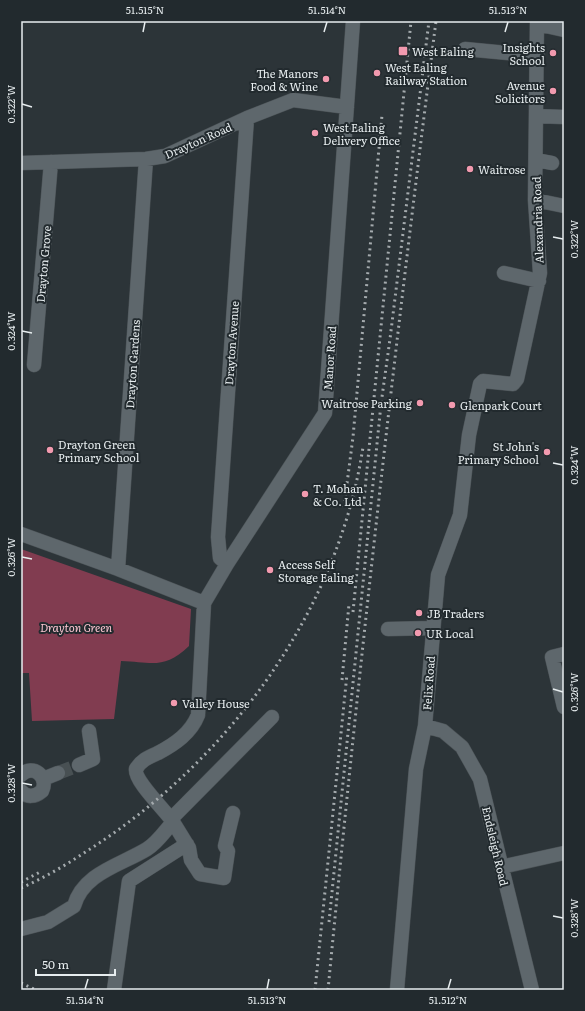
<svg xmlns="http://www.w3.org/2000/svg" width="585" height="1011" viewBox="0 0 585 1011" font-family="Literata,serif">
  <rect width="100%" height="100%" fill="#2c3438"/>
  <path fill="#813c50" d="M21,549L191,609L189,646C164,670 152,662 121,661L114,719L32,721L29,673H21Z"/>
  <g fill="none" stroke-linecap="round" stroke-linejoin="round">
    <path stroke="#485053" stroke-width="14" stroke-dasharray="14 7" stroke-linecap="butt" d="M58,773L79,765"/>
    <g stroke="#4b5256" stroke-width="15">
      <path id="minor" d="M537,24L564,30
        M465,49L538,56
        M536,116L564,117
        M536,160L552,163
        M21,163L146,159L165,156L247,118L293,100L347,107
        M535,200L564,206
        M504,273L539,281
        M34,365L51,162
        M21,534L118,569L204,603
        M227,564L220,558L218,537L247,118
        M118,569L146,159
        M388,629L433,628
        M564,654L552,657L564,707
        M425,726L443,731L462,747L480,779L532,990
        M79,765L93,759L89,731
        M21,775C33,763 49,777 42,791C35,797 27,798 21,791
        M43,779L58,773
        M171,819L272,717
        M173,822L189,848L191,860L200,874L224,878L228,851L225,846L233,813
        M501,867L564,853
        M21,929L48,922L74,906C83,873 121,865 147,849C157,843 165,831 173,822C166,811 134,781 136,769C141,760 149,757 158,753C175,744 191,733 198,715L204,603L227,564L325,413L353,21
        M114,990L129,881L187,844
        M397,990L416,769L425,726L438,575L460,515L469,435L480,384L483,381L513,384L517,379L540,273L535,200L537,21"/>
    </g>
    <use href="#minor" stroke="#5e676c" stroke-width="14"/>
    <path stroke="#a5abae" stroke-width="3" stroke-dasharray="2 4" stroke-linecap="butt" d="M344,507L353,437L382,115
      M353,612L411,21
      M342,680L349,604
      M21,882L42,871
      M21,888C44,878 66,865 87,851C227,762 338,613 363,447
      M329,922L381,404L390,339L429,21
      M21,983L36,990
      M315,990L347,674
      M328,990C359,666 395,344 436,21"/>
  </g>
  <path fill="none" stroke="#e7edef" stroke-width="1.5" d="M143,32L145,22M324,32L327,22M505,32L508,22M22,104L32,107M553,237L563,239M22,331L32,333M553,463L563,465M22,557L32,559M553,689L563,692M22,783L32,785M553,916L563,918M85,989L88,979M267,989L269,979M448,989L451,979"/>
  <g fill="#f29aaf" stroke="#222a2e" stroke-width="1.5">
    <rect x="398" y="46" width="10" height="10" rx="2"/>
    <circle cx="553" cy="53" r="4"/>
    <circle cx="377" cy="73" r="4"/>
    <circle cx="326" cy="79" r="4"/>
    <circle cx="553" cy="91" r="4"/>
    <circle cx="315" cy="133" r="4"/>
    <circle cx="470" cy="169" r="4"/>
    <circle cx="420" cy="403" r="4"/>
    <circle cx="452" cy="405" r="4"/>
    <circle cx="50" cy="450" r="4"/>
    <circle cx="547" cy="452" r="4"/>
    <circle cx="305" cy="494" r="4"/>
    <circle cx="270" cy="570" r="4"/>
    <circle cx="419" cy="613" r="4"/>
    <circle cx="418" cy="633" r="4"/>
    <circle cx="174" cy="703" r="4"/>
  </g>
  <g text-anchor="middle" dominant-baseline="central" stroke-width="4" stroke-linejoin="round" paint-order="stroke">
    <g font-size="11" fill="#e7edef" stroke="#222a2e" text-anchor="start">
      <text x="545" y="47" text-anchor="end">Insights<tspan x="545" dy="13">School</tspan></text>
      <text x="412" y="51">West Ealing</text>
      <text x="385" y="67">West Ealing<tspan x="385" dy="13">Railway Station</tspan></text>
      <text x="318" y="73" text-anchor="end">The Manors<tspan x="318" dy="13">Food &amp; Wine</tspan></text>
      <text x="545" y="85" text-anchor="end">Avenue<tspan x="545" dy="13">Solicitors</tspan></text>
      <text x="323" y="127">West Ealing<tspan x="323" dy="13">Delivery Office</tspan></text>
      <text x="478" y="169">Waitrose</text>
      <text x="412" y="403" text-anchor="end">Waitrose Parking</text>
      <text x="460" y="405">Glenpark Court</text>
      <text x="58" y="444">Drayton Green<tspan x="58" dy="13">Primary School</tspan></text>
      <text x="539" y="446" text-anchor="end">St John's<tspan x="539" dy="13">Primary School</tspan></text>
      <text x="313" y="488">T. Mohan<tspan x="313" dy="13">&amp; Co. Ltd</tspan></text>
      <text x="278" y="564">Access Self<tspan x="278" dy="13">Storage Ealing</tspan></text>
      <text x="427" y="613">JB Traders</text>
      <text x="426" y="633">UR Local</text>
      <text x="182" y="703">Valley House</text>
    </g>
    <g font-size="11" fill="#e7edef" stroke="#222a2e">
      <text transform="translate(198 140) rotate(-24)">Drayton Road</text>
      <text transform="translate(537 220) rotate(-92)">Alexandria Road</text>
      <text transform="translate(43 264) rotate(-85)">Drayton Grove</text>
      <text transform="translate(231 343) rotate(-86)">Drayton Avenue</text>
      <text transform="translate(329 358) rotate(-86)">Manor Road</text>
      <text transform="translate(132 364) rotate(-86)">Drayton Gardens</text>
      <text transform="translate(428 683) rotate(-86)">Felix Road</text>
      <text transform="translate(496 846) rotate(77)">Endsleigh Road</text>
    </g>
    <g font-size="11" font-style="italic" fill="#fcc5d1" stroke="#222a2e">
      <text x="76" y="627">Drayton Green</text>
    </g>
  </g>
  <rect width="585" height="1011" fill="none" stroke="#222a2e" stroke-width="44"/>
  <path d="M36 969v6h79v-6" fill="none" stroke="#e7edef" stroke-width="2"/>
  <text x="42" y="969" font-size="12" fill="#e7edef" stroke="#222a2e" stroke-width="3" paint-order="stroke">50 m</text>
  <rect x="22" y="22" width="541" height="967" fill="none" stroke="#e7edef" stroke-width="1.5"/>
  <g font-size="10" text-anchor="middle" fill="#e7edef">
    <text x="145" y="14">51.515°N</text>
    <text x="327" y="14">51.514°N</text>
    <text x="508" y="14">51.513°N</text>
    <text transform="translate(11 104) rotate(-90)" y="4">0.322°W</text>
    <text transform="translate(574 239) rotate(-90)" y="4">0.322°W</text>
    <text transform="translate(11 331) rotate(-90)" y="4">0.324°W</text>
    <text transform="translate(574 465) rotate(-90)" y="4">0.324°W</text>
    <text transform="translate(11 557) rotate(-90)" y="4">0.326°W</text>
    <text transform="translate(574 692) rotate(-90)" y="4">0.326°W</text>
    <text transform="translate(11 783) rotate(-90)" y="4">0.328°W</text>
    <text transform="translate(574 918) rotate(-90)" y="4">0.328°W</text>
    <text x="85" y="1004">51.514°N</text>
    <text x="267" y="1004">51.513°N</text>
    <text x="448" y="1004">51.512°N</text>
  </g>
</svg>
